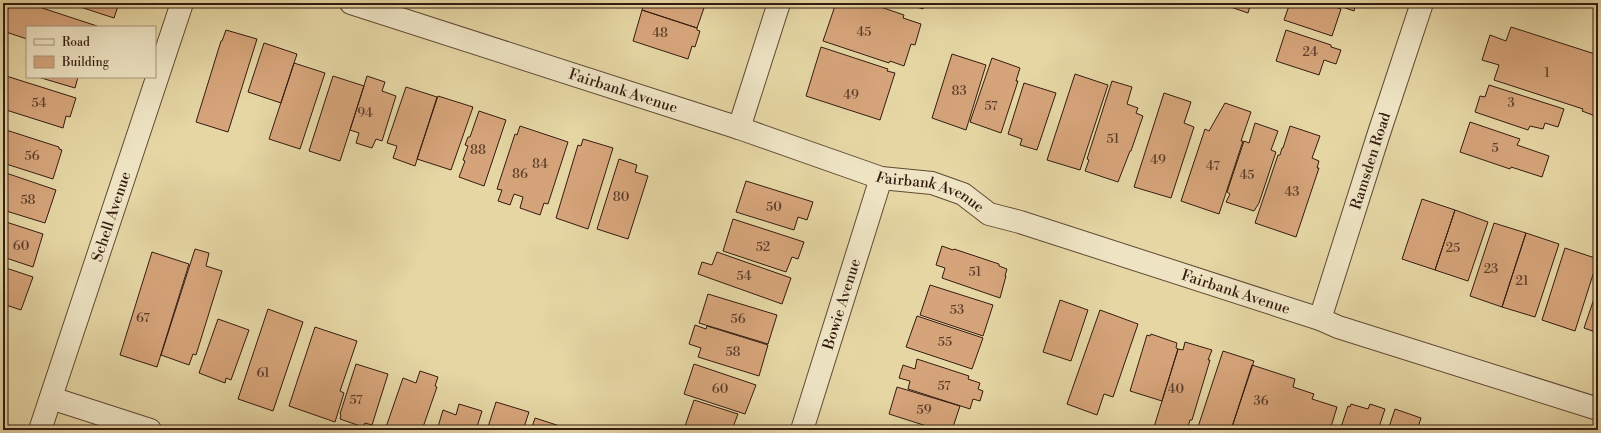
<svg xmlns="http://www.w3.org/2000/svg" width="1601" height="433" viewBox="0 0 1601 433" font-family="'Libre Bodoni',serif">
  <rect width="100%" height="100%" fill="#e5d6a4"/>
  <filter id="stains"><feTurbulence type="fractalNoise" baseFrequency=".005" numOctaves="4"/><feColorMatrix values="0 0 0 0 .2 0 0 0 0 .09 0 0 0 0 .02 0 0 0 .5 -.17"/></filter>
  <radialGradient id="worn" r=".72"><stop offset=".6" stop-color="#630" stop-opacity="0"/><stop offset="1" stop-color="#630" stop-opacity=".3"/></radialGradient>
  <path fill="#d6a47a" stroke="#341c0f" d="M10,3H27L97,26V27H27V39L3,31V25Z
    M68,3H119L114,18Z
    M645,3H704L705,5L697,28L642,10Z
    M836,3H869L904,15L903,18L921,24L915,45L911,44L904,66L890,61L889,63L823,41Z
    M896,3H925L923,9L907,4L906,6Z
    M1219,3H1251L1248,13Z
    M1290,3H1323L1341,9L1332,36L1284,20Z
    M1331,3H1356L1354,11Z
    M642,10L697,28V30L700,31L695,47L692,46L688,59L633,41Z
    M1511,27L1598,55V117L1582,111L1583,109L1494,80L1499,65L1482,60L1490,35L1506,41Z
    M226,30L257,39L228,132L196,122L221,41H222Z
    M1286,30L1331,45V47L1341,50L1336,64L1324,60L1319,75L1276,61Z
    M264,43L297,54L281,103L248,92Z
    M821,47L888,69L887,71L895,73L880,120L806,96Z
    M952,54L986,65L966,130L932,118Z
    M992,58L1020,68L1016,81H1018L1001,133L970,122Z
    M294,63L325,73L300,149L269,139Z
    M1075,74L1108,85L1080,170L1047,160Z
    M3,75L76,98L70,117L66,116L63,128L3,109Z
    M333,76L364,86L340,161L309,151Z
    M367,76L385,82L382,91L396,96L382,141L376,139L372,148L356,143L359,133L350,130Z
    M38,77H78L75,88Z
    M1112,81L1132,87L1127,104L1138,108L1136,113L1143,116L1131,151H1130L1118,182L1085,171L1089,160L1087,159Z
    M1024,83L1056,93L1037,150L1020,145L1022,139L1008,134Z
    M1489,85L1564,109L1558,127L1545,123L1543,129L1530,126L1528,130L1475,112L1480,96L1485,97Z
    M406,87L437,97L415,166L393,158L397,146L387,143Z
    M1164,93L1191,102L1184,123L1194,127L1171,198L1134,187Z
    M438,96L473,107L451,170L417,159Z
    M1225,103L1251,112L1241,141H1243L1219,214L1181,201L1205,129L1209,131Z
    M479,111L506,120L484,186L459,177L465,161L463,160L468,146L465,145L468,137H470Z
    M1470,122L1520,139L1517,145L1549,156L1542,177L1511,167L1510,169L1460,152Z
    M1255,123L1278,131L1271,150L1276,152L1259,203L1254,211L1226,202L1230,194L1227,192L1244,141L1249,143Z
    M520,126L568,142L548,204L544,203L540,215L520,208L523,197L514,194L510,205L498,201L502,190L497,189L515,134L517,135Z
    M1290,126L1320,136L1312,158L1319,161L1317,168H1319L1296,237L1255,223L1278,155H1280L1282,148H1283Z
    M3,129L59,147V149L62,150L53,179L3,163Z
    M583,139L613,148L588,229L556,218L578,145L581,146Z
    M619,159L637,165L635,172L648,176L628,239L597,229Z
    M3,172L56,190L45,223L3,210Z
    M746,181L813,202L807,220L798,217L794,230L736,212Z
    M1422,199L1455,210L1435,270L1402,259Z
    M1455,210L1488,222L1468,281L1435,270Z
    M733,219L804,242L798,259L792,257L786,272L723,251Z
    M3,221L43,234L33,267L3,257Z
    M1494,223L1526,233L1502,307L1470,296Z
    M1526,233L1559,244L1535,317L1502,307Z
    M942,246L953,250L954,249L999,264V266L1007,269L1005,276H1006L1000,298L942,278L945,268L936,265Z
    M1565,248L1598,259L1575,331L1542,320Z
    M195,249L209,253L206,266L222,271L196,355L193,354L189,365L161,355Z
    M152,252L189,264L157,367L120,355Z
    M717,252L791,278L782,304L698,274L702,262L712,265Z
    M3,267L33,277L21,310L3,304Z
    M930,285L993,305L983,336L920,315Z
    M1598,287V333L1584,328Z
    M708,294L777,315L768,344L699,323Z
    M1060,300L1088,310L1071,361L1043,352Z
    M268,309L303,322L273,411L238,399Z
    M1100,310L1138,324L1113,397L1104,394L1097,415L1067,404Z
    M917,316L983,338L972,369L906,347Z
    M218,319L249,330L231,380L226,378L225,383L199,373Z
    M3,324L6,325L3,335Z
    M695,325L706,329L707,326L768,345L759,376L698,357L701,348L689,344Z
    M315,327L357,341L340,391L344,393L335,422L289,406Z
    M1151,334L1177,343L1176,348L1178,349L1162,401L1130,391L1147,335L1150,336Z
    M1185,342L1212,350L1208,360H1210L1192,420H1190L1187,430H1165L1154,427L1178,349L1183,350Z
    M1223,351L1254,361L1231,430H1197Z
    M917,359L969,376L968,379L980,383L978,389L983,391L980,401L973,399L970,409L908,389L910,381L899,378L903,365L915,369Z
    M356,364L388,374L372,425L365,423L363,427L340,419L341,415L340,414Z
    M694,364L756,385L745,414L684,394Z
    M1252,365L1295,379L1293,387L1314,394L1312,399L1337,407L1330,430H1310L1303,428L1302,430H1231Z
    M420,371L438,377L435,386L437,387L422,430H385L403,378L416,383Z
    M897,387L960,406L952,430H939L889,414Z
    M694,400L738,414L733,427L741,430H688L684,429Z
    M496,402L529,412L523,430H487Z
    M459,404L482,411L476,430H437L443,410L456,415Z
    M1351,404L1368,409L1370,404L1385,409L1378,430H1340L1348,406L1350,407Z
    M1395,409L1421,418L1417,430H1388Z
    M535,418L566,428L565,430H531Z
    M894,425L909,430H892Z"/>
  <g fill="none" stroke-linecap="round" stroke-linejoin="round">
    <g stroke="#604a34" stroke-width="24">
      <g id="street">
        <path id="s1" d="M351,3L739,128L881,178L932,183L963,194L989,214L1020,222L1320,319L1338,327L1598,409"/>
        <path d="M739,128L779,3"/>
        <path id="s2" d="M1320,319L1379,133L1422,3"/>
        <path d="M51,398L150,430"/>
        <path id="s3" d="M40,430L182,3"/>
        <path id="s4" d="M802,430L881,178"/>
      </g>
    </g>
    <use href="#street" stroke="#eee4c4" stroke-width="22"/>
  </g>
  <g text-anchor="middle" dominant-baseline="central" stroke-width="4" stroke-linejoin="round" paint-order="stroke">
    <g font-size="13" fill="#5c3e2a">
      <text x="864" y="32">45</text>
      <text x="660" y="33">48</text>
      <text x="1310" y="52">24</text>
      <text x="1547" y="73">1</text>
      <text x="959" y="91">83</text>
      <text x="851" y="95">49</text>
      <text x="39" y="103">54</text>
      <text x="1511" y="103">3</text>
      <text x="991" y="106">57</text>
      <text x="365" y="113">94</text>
      <text x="1113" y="139">51</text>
      <text x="1495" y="148">5</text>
      <text x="478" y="150">88</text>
      <text x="32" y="156">56</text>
      <text x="1158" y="160">49</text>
      <text x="540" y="164">84</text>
      <text x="1213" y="166">47</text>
      <text x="520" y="174">86</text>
      <text x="1247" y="175">45</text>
      <text x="1292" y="192">43</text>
      <text x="621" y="197">80</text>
      <text x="28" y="200">58</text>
      <text x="774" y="207">50</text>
      <text x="21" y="246">60</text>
      <text x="763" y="247">52</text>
      <text x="1453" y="248">25</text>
      <text x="1491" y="269">23</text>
      <text x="975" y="272">51</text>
      <text x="744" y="276">54</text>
      <text x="1522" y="281">21</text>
      <text x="957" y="310">53</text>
      <text x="143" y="318">67</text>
      <text x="738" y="319">56</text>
      <text x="945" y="342">55</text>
      <text x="733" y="352">58</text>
      <text x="263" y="373">61</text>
      <text x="944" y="386">57</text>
      <text x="720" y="389">60</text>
      <text x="1176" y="389">40</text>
      <text x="356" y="400">57</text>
      <text x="1261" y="401">36</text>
      <text x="924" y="410">59</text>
    </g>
    <g font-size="15" fill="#341c0f" stroke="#eee4c4">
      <text stroke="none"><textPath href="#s1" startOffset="286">Fairbank Avenue</textPath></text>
      <text stroke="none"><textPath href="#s2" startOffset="166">Ramsden Road</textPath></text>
      <text stroke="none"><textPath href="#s1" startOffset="610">Fairbank Avenue</textPath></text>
      <text stroke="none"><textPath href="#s3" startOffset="225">Schell Avenue</textPath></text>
      <text stroke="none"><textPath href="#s1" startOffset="934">Fairbank Avenue</textPath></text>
      <text stroke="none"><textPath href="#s4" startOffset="132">Bowie Avenue</textPath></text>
    </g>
  </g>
  <rect width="1601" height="433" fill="none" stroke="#e5d6a4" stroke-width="16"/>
  <rect x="4" y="4" width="1593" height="425" fill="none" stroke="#341c0f" stroke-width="2"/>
  <rect x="8" y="8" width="1585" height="417" fill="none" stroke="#341c0f"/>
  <rect x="26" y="26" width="130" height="52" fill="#eee4c4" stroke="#a4947c"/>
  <rect x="34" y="39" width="20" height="6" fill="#eee4c4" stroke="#a4947c"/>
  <text x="62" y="46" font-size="12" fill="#341c0f">Road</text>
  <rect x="34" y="56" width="20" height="12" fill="#d6a47a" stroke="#a4947c"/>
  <text x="62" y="66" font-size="12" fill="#341c0f">Building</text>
  <rect width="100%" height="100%" filter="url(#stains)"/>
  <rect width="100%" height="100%" fill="url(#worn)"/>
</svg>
